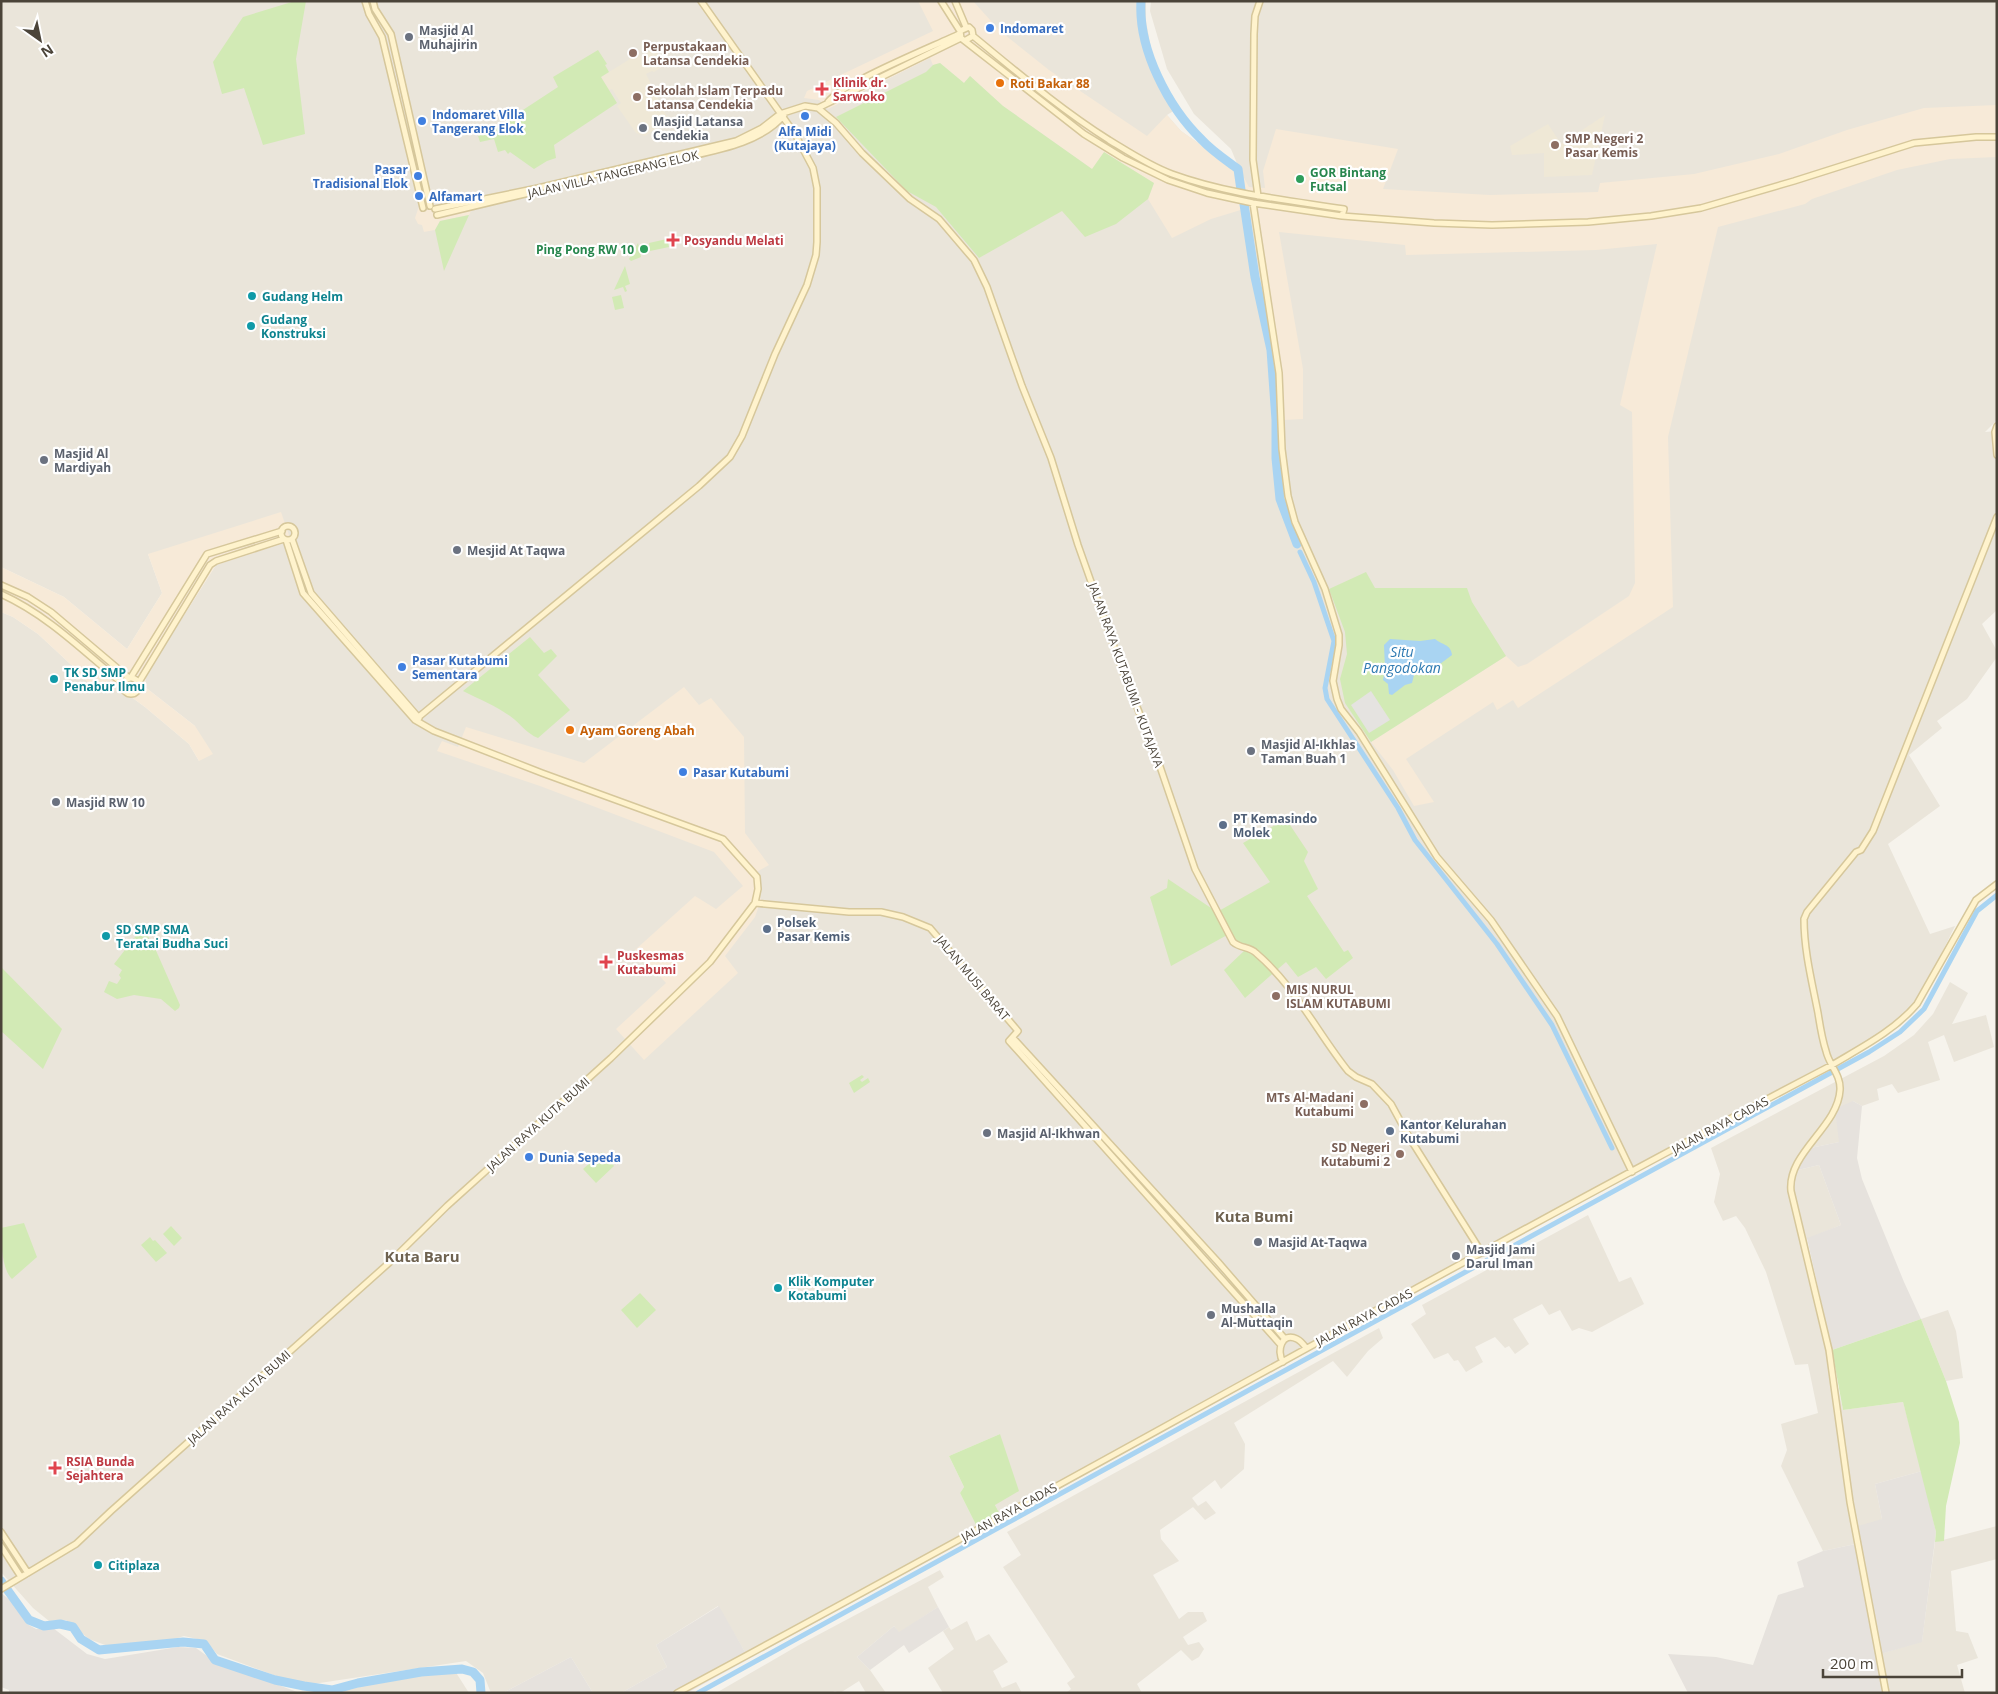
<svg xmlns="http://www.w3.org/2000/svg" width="1998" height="1694" viewBox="0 0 1998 1694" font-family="'Open Sans',sans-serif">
  <rect width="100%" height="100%" fill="#f6f3ec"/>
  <path fill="#eae5da" d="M1,1H1146V21L1153,60L1178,108L1167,115L1181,131L1241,173L1231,149L1194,114L1167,69L1150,11L1151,1H1997V420L1985,432L1997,431V610L1982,624L1997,651V657L1967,699L1937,721L1942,728L1909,755L1940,806L1888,844L1930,934L1955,926L1926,985L1907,1014L1877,1036L1495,1242L1003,1520L995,1505L1000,1434L949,1456L964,1487L960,1493L980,1533L749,1659L718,1606L656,1645L667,1667L621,1693H593L571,1657L503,1693H491L483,1673L466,1661L313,1684L279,1677L217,1654L206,1641L184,1636L155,1645L116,1649L89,1639L66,1620L49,1621L33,1608L1,1572V612L13,617L38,634L79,672L96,691L108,680L145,707L189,744L199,761L195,726L145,687L146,675L216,565L291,541L148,554L162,593L127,649L64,597L1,567Z
    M1950,982L1968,993L1952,1024L1986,1015L1994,1047L1954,1062L1944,1035L1928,1042L1940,1080L1898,1093L1892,1084L1877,1089L1879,1100L1862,1106L1853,1101L1839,1142L1806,1149L1798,1170L1819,1165L1841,1225L1807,1239L1843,1410L1903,1402L1922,1471L1875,1484L1882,1519L1860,1543L1823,1551L1781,1466L1787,1450L1781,1424L1818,1413L1808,1364L1795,1365L1766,1272L1745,1228L1736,1216L1723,1221L1714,1202L1720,1174L1711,1148L1884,1056L1914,1035L1933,1014Z
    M1588,1215L1619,1282L1631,1277L1644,1304L1592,1332L1579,1328L1572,1331L1560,1310L1549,1315L1542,1304L1513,1319L1529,1344L1515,1354L1509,1346L1505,1348L1495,1337L1475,1347L1483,1362L1466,1372L1458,1360L1454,1361L1448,1353L1434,1359L1411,1324L1426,1314L1422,1305Z
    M1948,1310L1956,1331L1963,1378L1946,1381L1921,1319Z
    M1379,1328L1383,1338L1368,1351L1347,1377L1333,1361L1234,1423L1245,1444L1244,1469L1221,1489L1215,1480L1192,1498L1198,1506L1206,1501L1216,1513L1205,1520L1193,1507L1160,1530L1161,1539L1179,1561L1153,1575L1179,1619L1188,1612H1203L1207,1621L1183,1637L1188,1645L1199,1642L1204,1649L1199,1657L1192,1661L1181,1650L1137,1684L1142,1693H1066L1071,1689L1067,1683L1075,1677L1003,1567L1021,1555L1007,1532Z
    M1997,1526V1559L1951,1571L1956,1631L1968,1633L1978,1658L1957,1665L1965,1693H1885L1877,1655L1922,1641L1935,1542Z
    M940,1570L944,1577L928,1587L938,1607L899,1633L894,1626L857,1657L870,1670L886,1693H866L859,1681L840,1693L835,1691L831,1693H716L799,1645Z
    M967,1621L976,1641L989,1634L1008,1662L993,1671L1002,1688L1016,1682L1022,1693H943L928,1668L954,1649L943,1631L949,1627L951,1630Z
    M455,1671L469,1693H336L363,1684Z"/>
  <path fill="#f7ead8" d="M918,1H973L1000,31L1049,70L1147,136L1167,115L1181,131L1242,174L1249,187L1265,188L1263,171L1276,129L1398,149L1383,189L1490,195L1598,192L1600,183L1694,174L1779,154L1847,130L1924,108L1997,105V157L1950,159L1897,170L1812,199L1805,204L1718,227L1668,437L1673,607L1518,708L1513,700L1497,710L1493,702L1406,759L1434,802L1414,806L1393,770L1371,742L1506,656L1518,667L1527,664L1629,596L1635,583L1632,412L1620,405L1657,244L1596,250L1406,255L1405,245L1279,232L1303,369V419L1284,420L1282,374L1257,211L1244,209L1211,219L1172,238L1148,199L1154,183L1092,169L1003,106L970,76L964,83L940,63L933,65L930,58L828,109L819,100L804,98L807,91L933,31Z
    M420,155L432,204L440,206L487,196L489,205L472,209L469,215L440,221L435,230L424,232L422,225L418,224L415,218L419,206L407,157Z
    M281,512L291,541L216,565L146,675L145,687L195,726L213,754L199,761L189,744L145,707L108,680L96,692L79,672L38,634L13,617L1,612V567L64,597L127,649L162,593L148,554Z
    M684,687L699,705L711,698L744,737L745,833L769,865L755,873L761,900L755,917L725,956L738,973L644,1060L616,1029L666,983L635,950L695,896L716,909L743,886L714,852L540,786L437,751L442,741L458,747L466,727L584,763Z"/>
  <path fill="#e6e2dd" d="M1853,1101L1862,1106L1857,1158L1862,1179L1904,1282L1921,1319L1832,1350L1807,1238L1841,1225L1819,1165L1798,1170L1806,1149L1839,1142L1835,1109Z
    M1922,1471L1936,1532L1922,1642L1877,1655L1885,1693H1688L1668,1654L1716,1657L1753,1665L1778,1595L1804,1587L1797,1562L1823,1551L1860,1543L1858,1526L1882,1519L1875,1484Z
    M1,1593L10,1600L27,1624L36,1629L53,1628L87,1654L105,1659L178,1647L196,1648L214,1661L300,1693H9V1690L1,1687Z
    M719,1606L749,1659L687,1693H621L667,1667L656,1645Z
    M938,1607L949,1627L909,1653L904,1645L870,1670L857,1657L894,1626L899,1632Z
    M571,1657L593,1693H503Z"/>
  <path fill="#efe8d6" d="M654,48L665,65L654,72L652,71L646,74L669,121L645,136L636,133L617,106L621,103L612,89L609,90L601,77L630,59L627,53L635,49L641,57Z
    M1605,115L1592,175L1544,177V153L1512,155L1510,146L1548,124L1561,144Z"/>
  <path fill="#d2eab5" d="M295,1H306L296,59L305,134L263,145L244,88L222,94L213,62L243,17Z
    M598,50L607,64L605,65L609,72L601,77L617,103L554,145L556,158L547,161L534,169L510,152L508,154L505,150L498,152L494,139L480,142L478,136L488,133L558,87L553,77Z
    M940,63L964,83L970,76L1003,106L1092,169L1104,152L1154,183L1148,199L1116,224L1085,237L1062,211L979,258L936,207L907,191L836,117L926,72L933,65Z
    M469,215L444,271L435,230L440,221Z
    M667,239L669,247L650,251L649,243Z
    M638,243L641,257L631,261L629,259Z
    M625,266L630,284L625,286L627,291L625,292L623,287L614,290Z
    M621,295L624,308L615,310L612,297Z
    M1366,572L1375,588H1467L1472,602L1506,656L1371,742L1345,703L1340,679L1347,654L1345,632L1329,589Z
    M530,637L544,653L551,649L557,656L538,675L570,710L538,738C527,734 520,723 510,716C496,706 479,699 463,691Z
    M1286,819L1308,852L1304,861L1318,889L1307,896L1344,952L1348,950L1353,958L1326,979L1316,967L1298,977L1286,962L1245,998L1224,970L1244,951L1229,934L1171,966L1150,897L1167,888L1168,879L1217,912L1263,886L1270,882L1243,843Z
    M142,928L147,932L150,942L145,946L147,950L154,946L180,1005L179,1008L175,1011L161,999L134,995L117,999L104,992L109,981L117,984L121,978L119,975L122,970L114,964Z
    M1,967L62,1029L43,1069L1,1031Z
    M862,1075L864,1077L860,1080L862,1082L868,1078L870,1082L854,1093L849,1083Z
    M602,1152L614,1166L596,1183L583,1169Z
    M24,1223L37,1257L12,1279C2,1270 1,1242 1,1228Z
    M171,1226L182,1238L174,1246L163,1234Z
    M150,1237L153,1241L155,1240L167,1253L156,1262L141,1245Z
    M640,1293L656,1310L637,1328L621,1310Z
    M1921,1319L1946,1381L1959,1422L1960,1443L1946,1506L1944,1541L1935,1542L1936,1532L1903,1402L1843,1410L1832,1350Z
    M1000,1434L1019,1491L995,1505L1003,1520L980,1533L960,1493L964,1487L949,1456Z"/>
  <path fill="#e5e3e0" d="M1371,691L1390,720L1369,733L1351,705Z"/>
  <path fill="#a9d4f2" d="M1390,639L1420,641L1435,639C1442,645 1451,644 1452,655L1432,670L1424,668L1415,671L1412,683L1405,685L1392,695L1389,694L1388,684L1383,680L1385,669L1384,645Z"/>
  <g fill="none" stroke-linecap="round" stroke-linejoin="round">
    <path stroke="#a9d4f2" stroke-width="5" d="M1300,552L1314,582L1334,641L1325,688L1327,699L1398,808L1415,840L1497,944L1552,1025L1612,1148
      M698,1693L1249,1390L1869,1052L1900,1032L1924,1009L1977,911L1997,895"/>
    <path stroke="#a9d4f2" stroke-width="9" d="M1141,1C1138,49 1168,107 1202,140C1212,151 1226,160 1238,169L1241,190
      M1244,204L1255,277L1271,350L1276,420V458L1280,499L1297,544
      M1,1581L29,1620L44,1626L60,1624L73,1627L81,1639L99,1650L183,1642L204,1644L215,1660L275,1680L304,1686L332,1690L358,1683L421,1672L462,1669L473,1672L480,1680L481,1693"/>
    <g stroke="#d6c79b" stroke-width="8">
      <path id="secondary" d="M365,1L369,14L382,37L423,208
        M373,1L375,9L391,34L430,206
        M941,1L960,31
        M955,1L966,27
        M973,36C1017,72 1060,109 1109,140C1129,152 1150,166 1172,174C1227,194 1286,200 1344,209L1342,216
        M966,40L973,36L972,30L969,27L960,31L961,38L1084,134L1123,158L1168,180L1207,193L1253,203L1342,216L1434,223L1492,225L1588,222L1651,216L1701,208L1794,181L1914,143L1976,137H1997
        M828,102C840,84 934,46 959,34
        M818,108L961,38
        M678,159C712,151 761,144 784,115
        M613,174L651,165
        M1258,196L1253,160L1254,34L1255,16L1260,1
        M1253,203L1279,373L1282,449L1288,496L1295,522L1325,589L1339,635V645L1333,681L1337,699L1341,709L1359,732L1437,857L1491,920L1557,1016L1632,1172
        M435,209L538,188L736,141L762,128L780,114L805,106L818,108L836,123L862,153L910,199L939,219L974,260L987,287L1022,386L1051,458L1078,545L1123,672L1155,752L1195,869L1233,942C1241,949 1249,946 1256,953C1295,986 1317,1032 1348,1071L1356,1077L1372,1084L1391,1104L1409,1137L1482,1253
        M437,215L529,193
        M1997,426L1995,432L1997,455
        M281 533a7 7 0 1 1 14 0a7 7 0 1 1-14 0Z
        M292,539L311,593L419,718
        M1,585L28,597L51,612L129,678
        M1,594C49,616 83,651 123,684
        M131,677L207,554L282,531
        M123 686a8 8 0 1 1 16 0a8 8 0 1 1-16 0Z
        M139,682L210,565L216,561L284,539
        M415,720L699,486L730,457L742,436L775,354L807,285L816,255L817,242V188L813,168L795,134L701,1
        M755,903L849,912H881L903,917L930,928L1018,1031L1009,1041L1280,1344
        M1013,1038L1218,1262L1285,1339
        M1283,1362C1276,1351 1282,1331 1297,1339C1301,1341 1304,1345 1306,1348
        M1,1532L28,1573
        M1,1546L21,1577
        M1,1589L76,1544L111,1511L390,1262L447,1206L611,1058L710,962L755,903L758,889L757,877L723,839L542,773L434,731L415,720L303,593L286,540
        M677,1693C1063,1486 1444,1268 1832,1065C1862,1047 1894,1031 1917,1004L1976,900L1997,884
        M1886,1693L1850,1502L1829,1350L1791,1191C1787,1153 1838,1127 1840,1090C1841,1075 1829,1065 1826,1051C1822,1039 1820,1026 1818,1013C1812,982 1804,951 1804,919L1807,912L1856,852L1861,850L1873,831L1997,517"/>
    </g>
    <use href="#secondary" stroke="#fff3cd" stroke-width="5"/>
  </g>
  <g fill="#3f7fe0" stroke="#fff" stroke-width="2">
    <circle cx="990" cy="28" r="5"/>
    <circle cx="805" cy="116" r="5"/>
    <circle cx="422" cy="121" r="5"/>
    <circle cx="418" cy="176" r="5"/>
    <circle cx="419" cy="196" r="5"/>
    <circle cx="402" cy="667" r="5"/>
    <circle cx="683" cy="772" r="5"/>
    <circle cx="529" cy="1157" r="5"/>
  </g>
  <g fill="#6b7280" stroke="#fff" stroke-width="2">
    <circle cx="409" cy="37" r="5"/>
    <circle cx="643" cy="128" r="5"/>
    <circle cx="44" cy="460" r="5"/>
    <circle cx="457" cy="550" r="5"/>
    <circle cx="1251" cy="751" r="5"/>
    <circle cx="56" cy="802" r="5"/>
    <circle cx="987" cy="1133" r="5"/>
    <circle cx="1258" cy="1242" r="5"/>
    <circle cx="1456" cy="1256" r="5"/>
    <circle cx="1211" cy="1315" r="5"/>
  </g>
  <g fill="#8d6e63" stroke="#fff" stroke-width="2">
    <circle cx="633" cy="53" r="5"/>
    <circle cx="637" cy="97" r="5"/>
    <circle cx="1555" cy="145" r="5"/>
    <circle cx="1276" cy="996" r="5"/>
    <circle cx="1364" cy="1104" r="5"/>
    <circle cx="1400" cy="1154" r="5"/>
  </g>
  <g fill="#e8710a" stroke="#fff" stroke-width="2">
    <circle cx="1000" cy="83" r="5"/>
    <circle cx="570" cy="730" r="5"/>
  </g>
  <g fill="#e0444e" stroke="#fff" stroke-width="2">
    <path d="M819.5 81.5h5v5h5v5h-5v5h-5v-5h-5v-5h5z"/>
    <path d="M670.5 232.5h5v5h5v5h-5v5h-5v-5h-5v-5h5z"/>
    <path d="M603.5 954.5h5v5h5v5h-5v5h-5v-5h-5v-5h5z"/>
    <path d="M52.5 1460.5h5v5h5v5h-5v5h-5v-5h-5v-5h5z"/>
  </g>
  <g fill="#2e9e5b" stroke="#fff" stroke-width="2">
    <circle cx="1300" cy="179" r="5"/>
    <circle cx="644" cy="249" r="5"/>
  </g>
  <g fill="#0f9aa8" stroke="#fff" stroke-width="2">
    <circle cx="252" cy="296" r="5"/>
    <circle cx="251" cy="326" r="5"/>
    <circle cx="54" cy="679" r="5"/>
    <circle cx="106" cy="936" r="5"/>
    <circle cx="778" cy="1288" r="5"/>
    <circle cx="98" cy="1565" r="5"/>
  </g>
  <g fill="#5c6f8a" stroke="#fff" stroke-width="2">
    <circle cx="1223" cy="825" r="5"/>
    <circle cx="767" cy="929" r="5"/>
    <circle cx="1390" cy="1131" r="5"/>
  </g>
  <g text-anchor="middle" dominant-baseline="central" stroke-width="4.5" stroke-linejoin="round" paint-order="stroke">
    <g font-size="12" font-weight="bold" fill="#366cbe" stroke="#fff" text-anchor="start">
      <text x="1000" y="28">Indomaret</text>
      <text x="432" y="114">Indomaret Villa<tspan x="432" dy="14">Tangerang Elok</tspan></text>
      <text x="805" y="131" text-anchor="middle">Alfa Midi<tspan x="805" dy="14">(Kutajaya)</tspan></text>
      <text x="408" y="169" text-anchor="end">Pasar<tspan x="408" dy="14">Tradisional Elok</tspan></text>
      <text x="429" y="196">Alfamart</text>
      <text x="412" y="660">Pasar Kutabumi<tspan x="412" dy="14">Sementara</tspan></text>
      <text x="693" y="772">Pasar Kutabumi</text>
      <text x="539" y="1157">Dunia Sepeda</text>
    </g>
    <g font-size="12" font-weight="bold" fill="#5b616d" stroke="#fff" text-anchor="start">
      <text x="419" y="30">Masjid Al<tspan x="419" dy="14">Muhajirin</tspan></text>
      <text x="653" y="121">Masjid Latansa<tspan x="653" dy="14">Cendekia</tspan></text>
      <text x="54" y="453">Masjid Al<tspan x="54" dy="14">Mardiyah</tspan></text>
      <text x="467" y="550">Mesjid At Taqwa</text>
      <text x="1261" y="744">Masjid Al-Ikhlas<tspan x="1261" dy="14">Taman Buah 1</tspan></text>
      <text x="66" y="802">Masjid RW 10</text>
      <text x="997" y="1133">Masjid Al-Ikhwan</text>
      <text x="1268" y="1242">Masjid At-Taqwa</text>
      <text x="1466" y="1249">Masjid Jami<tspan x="1466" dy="14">Darul Iman</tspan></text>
      <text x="1221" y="1308">Mushalla<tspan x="1221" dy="14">Al-Muttaqin</tspan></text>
    </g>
    <g font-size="12" font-weight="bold" fill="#785e54" stroke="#fff" text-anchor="start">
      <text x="643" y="46">Perpustakaan<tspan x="643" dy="14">Latansa Cendekia</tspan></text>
      <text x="647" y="90">Sekolah Islam Terpadu<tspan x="647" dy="14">Latansa Cendekia</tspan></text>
      <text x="1565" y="138">SMP Negeri 2<tspan x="1565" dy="14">Pasar Kemis</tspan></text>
      <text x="1286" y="989">MIS NURUL<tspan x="1286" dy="14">ISLAM KUTABUMI</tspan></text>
      <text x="1354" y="1097" text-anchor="end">MTs Al-Madani<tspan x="1354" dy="14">Kutabumi</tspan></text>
      <text x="1390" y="1147" text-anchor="end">SD Negeri<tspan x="1390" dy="14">Kutabumi 2</tspan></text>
    </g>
    <g font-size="12" font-weight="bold" fill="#be3a42" stroke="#fff" text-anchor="start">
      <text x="833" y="82">Klinik dr.<tspan x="833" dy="14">Sarwoko</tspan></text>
      <text x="684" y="240">Posyandu Melati</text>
      <text x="617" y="955">Puskesmas<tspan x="617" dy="14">Kutabumi</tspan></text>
      <text x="66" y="1461">RSIA Bunda<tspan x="66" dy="14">Sejahtera</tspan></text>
    </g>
    <g font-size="12" font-weight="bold" fill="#c56008" stroke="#fff" text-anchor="start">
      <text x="1010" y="83">Roti Bakar 88</text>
      <text x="580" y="730">Ayam Goreng Abah</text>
    </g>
    <g font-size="12" font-weight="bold" fill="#27864d" stroke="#fff" text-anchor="start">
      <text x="1310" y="172">GOR Bintang<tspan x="1310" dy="14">Futsal</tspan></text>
      <text x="634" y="249" text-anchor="end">Ping Pong RW 10</text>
    </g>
    <g font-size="12" fill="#4b4439" stroke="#fff">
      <text transform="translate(613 174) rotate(-13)">JALAN VILLA TANGERANG ELOK</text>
      <text transform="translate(1126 675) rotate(70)">JALAN RAYA KUTABUMI - KUTAJAYA</text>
      <text transform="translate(973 978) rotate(50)">JALAN MUSI BARAT</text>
      <text transform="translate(538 1124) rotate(-42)">JALAN RAYA KUTA BUMI</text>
      <text transform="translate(1720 1125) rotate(-28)">JALAN RAYA CADAS</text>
      <text transform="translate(1364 1317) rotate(-28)">JALAN RAYA CADAS</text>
      <text transform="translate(239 1397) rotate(-42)">JALAN RAYA KUTA BUMI</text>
      <text transform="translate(1009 1512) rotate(-29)">JALAN RAYA CADAS</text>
    </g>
    <g font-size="12" font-weight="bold" fill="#0d838f" stroke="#fff" text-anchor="start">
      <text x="262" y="296">Gudang Helm</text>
      <text x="261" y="319">Gudang<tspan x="261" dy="14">Konstruksi</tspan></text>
      <text x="64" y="672">TK SD SMP<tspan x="64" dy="14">Penabur Ilmu</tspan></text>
      <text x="116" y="929">SD SMP SMA<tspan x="116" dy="14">Teratai Budha Suci</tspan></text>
      <text x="788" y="1281">Klik Komputer<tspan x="788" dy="14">Kotabumi</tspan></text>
      <text x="108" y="1565">Citiplaza</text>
    </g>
    <g font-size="12" font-weight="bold" fill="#4e5e75" stroke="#fff" text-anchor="start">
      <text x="1233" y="818">PT Kemasindo<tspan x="1233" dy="14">Molek</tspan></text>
      <text x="777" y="922">Polsek<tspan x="777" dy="14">Pasar Kemis</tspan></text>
      <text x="1400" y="1124">Kantor Kelurahan<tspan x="1400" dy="14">Kutabumi</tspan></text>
    </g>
    <g font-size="14" font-style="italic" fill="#2e7ab2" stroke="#fff">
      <text x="1402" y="651">Situ<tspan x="1402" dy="16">Pangodokan</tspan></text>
    </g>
    <g font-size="15" font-weight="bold" fill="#6e6250" stroke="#fff">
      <text x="1254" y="1216">Kuta Bumi</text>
      <text x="422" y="1256">Kuta Baru</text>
    </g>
  </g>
  <rect width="1998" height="1694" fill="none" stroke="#4b4439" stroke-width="5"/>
  <g transform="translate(40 40) rotate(147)" stroke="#ffffff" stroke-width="4" paint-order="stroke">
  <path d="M0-4L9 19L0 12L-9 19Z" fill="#4b4439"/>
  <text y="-8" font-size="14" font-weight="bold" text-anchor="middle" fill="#4b4439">N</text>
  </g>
  <path d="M1823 1669v8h139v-8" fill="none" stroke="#4b4439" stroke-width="2.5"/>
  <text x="1830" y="1669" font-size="15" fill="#4b4439" stroke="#ffffff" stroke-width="4" paint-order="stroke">200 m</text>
</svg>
